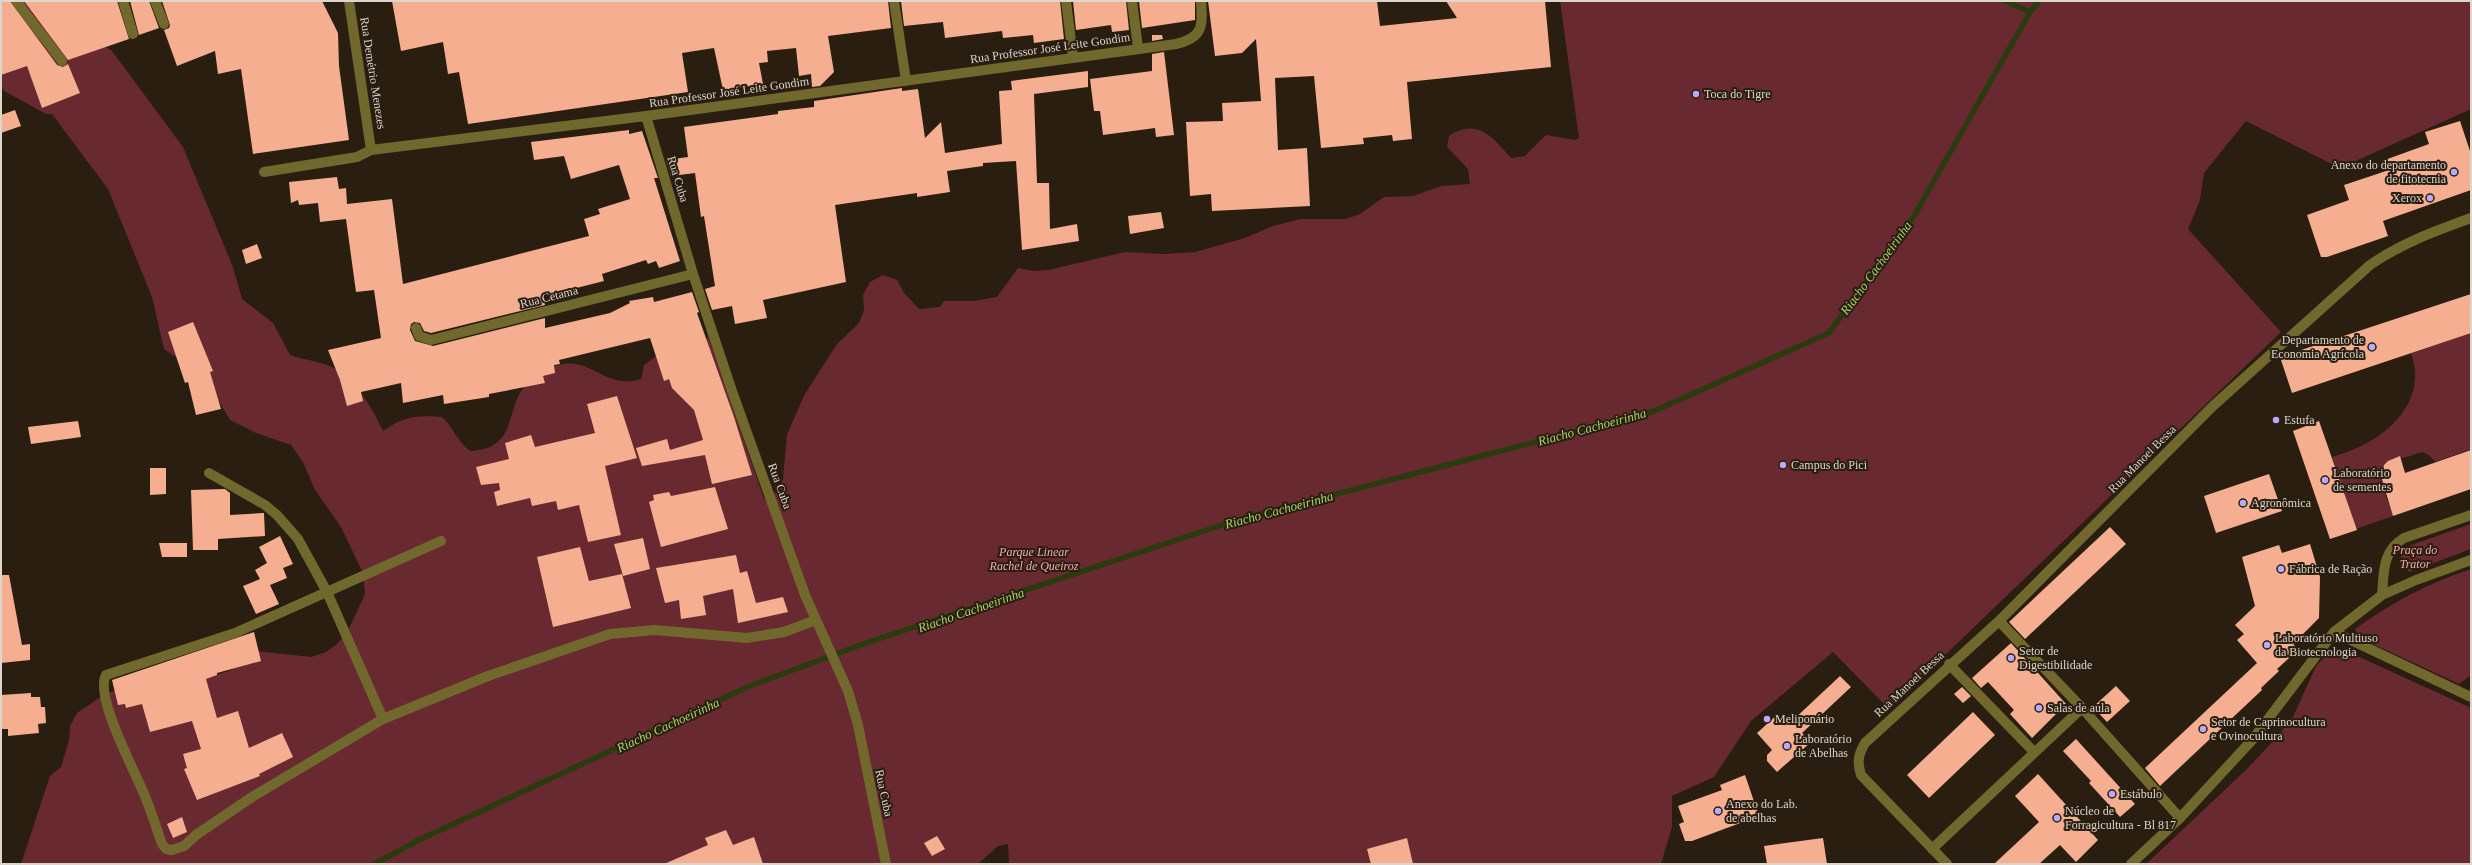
<svg xmlns="http://www.w3.org/2000/svg" width="2472" height="865" viewBox="0 0 2472 865" font-family="Georgia,serif">
  <rect width="100%" height="100%" fill="#291e10"/>
  <path fill="#692930" d="M1,1H72L97,41L112,51L183,147L233,267L242,299L273,323L290,355C306,361 325,361 339,371C358,384 374,411 383,431C405,416 416,415 442,417C454,428 457,441 470,451C523,449 501,401 533,378C588,339 597,393 641,379L644,365L656,356H701L708,336L764,499L777,492L783,479L787,434L805,394L837,344L859,323L864,310L863,295L870,282L883,275L897,280L904,293L919,309L940,307L944,301H973L997,297L1018,268L1033,271L1048,270L1125,252L1165,254L1195,252L1245,238L1273,226L1301,219H1346L1360,214L1384,197L1413,196L1441,186L1470,184L1468,169L1447,147L1449,136C1478,117 1493,138 1511,158L1525,156L1546,135L1575,140L1579,138L1560,1H2471V109L2340,168L2246,121L2204,173L2200,200L2188,229L2281,332L1889,709L1833,652L1751,721L1714,777L1672,796V827L1661,864H1009L1008,844L998,846L978,864H21L50,776L61,767L69,740L70,726L77,713L102,696L115,690L203,679L231,670L256,651L311,657L326,652L337,644L347,633L365,594L363,573L341,527L315,490L303,462L291,445L256,433L230,420L204,376L164,349L152,297L108,189L52,114H46L4,91L1,85Z
    M2471,332V449L2435,462C2422,444 2416,457 2402,458C2395,458 2383,461 2381,471C2379,484 2390,504 2393,516L2356,529L2332,457C2378,445 2430,407 2411,353Z
    M2471,524V549L2409,572L2402,565L2400,549Z
    M2471,569V675L2459,684L2358,637L2355,629C2391,603 2428,583 2471,569Z
    M2333,649L2344,650L2471,708V864H2146L2248,768L2274,740L2293,717L2316,666Z"/>
  <g fill="none" stroke-linecap="round" stroke-linejoin="round">
    <path stroke="#293b0f" stroke-width="5.5" d="M2005,1L2030,12
      M374,864L421,839L752,685L866,643L1237,520L1654,411L1829,333L1914,216L2030,12L2039,1"/>
  </g>
  <path fill="#f5ae90" d="M1,1H10L57,65L63,67L68,64L80,93L42,108L27,66L1,75Z
    M24,1H117L129,39L68,60Z
    M130,1H149L159,28L139,35Z
    M162,1H322L338,33L339,66L349,140L253,154L241,69L218,74L215,51L177,66L164,30L169,28L170,25Z
    M392,1H888L891,28L828,36L834,72L820,86L812,87L811,74L799,76L796,48L767,51L768,62L759,63L763,84L723,90L714,48L682,53L688,92L468,124L459,72L448,74L443,42L401,51Z
    M901,1H1060L1064,39L1034,43L1033,35L1003,38L1002,31L945,38L943,22L904,26Z
    M1073,1H1126L1129,30L1112,32L1111,25L1076,30Z
    M1139,1H1195V20L1142,28Z
    M1208,1H1377L1380,26L1457,18L1446,1H1545L1551,67L1407,82L1412,139L1393,141L1392,135L1363,138L1364,144L1321,148L1314,76L1275,78L1278,150L1307,148L1310,206L1212,211L1211,194L1190,196L1186,122L1223,121L1222,103L1261,101L1256,39L1242,53L1215,56Z
    M1152,35H1162L1163,39L1152,41Z
    M1164,52L1174,135L1156,137L1155,128L1103,135L1100,111H1094L1090,79L1152,71V54Z
    M1088,71V87L1034,94L1037,183H1049L1050,229L1077,224L1079,241L1022,250L1016,161L983,163V166L947,171L950,192L917,197V193L835,205L846,282L763,300L767,318L735,324L732,306L712,310L705,289L715,286L704,216L701,217L695,173L671,176L666,160L688,157L684,127L778,114V111L814,107V101L902,88V91L918,89L925,138L941,122L945,153L1002,144L999,91L1012,90L1011,81Z
    M15,110L21,126L1,133V115Z
    M2460,121L2471,154V190L2383,221L2388,236L2327,257H2321L2307,215L2349,200L2344,185L2386,171L2382,161L2429,144L2425,132Z
    M629,130V134L642,131L658,178H654L680,261L659,268L656,261L648,264L646,260L602,274L604,281L545,296V305L431,333L424,331L420,323L414,322L411,324L410,330L415,341L433,346L545,318V328L610,313L630,303L629,301L653,297L654,302L692,292L699,312L697,313L734,417L752,475L712,484L705,455L642,466L636,448L667,439L670,450L703,440L694,410L672,388L669,379L664,381L650,338L559,360L560,364L554,365L555,373L543,376L545,383L489,394V397L444,404L443,395L403,403L401,383L361,392L363,401L347,406L340,380L328,350L381,338L374,290L356,292L346,219L320,222L318,203L299,205L298,200L291,203L289,182L337,177L339,189L346,188L347,204L392,199L403,284L589,236L584,219L600,214L598,209L630,199L619,165L571,179L564,156L534,160L531,142Z
    M1161,212L1164,228L1130,234L1128,216Z
    M257,244L262,258L246,264L242,250Z
    M2471,294V333L2292,393L2280,357Z
    M193,322L213,371L210,372L221,409L196,415L188,382L185,383L168,332Z
    M617,396L637,458L605,466L621,535L588,542L579,505L558,510L556,501L532,506L530,498L497,506L494,492L500,490L499,483L481,485L476,467L509,459L505,443L531,435L535,447L595,433L587,404Z
    M78,421L81,437L31,444L28,427Z
    M2319,421L2357,530L2330,539L2293,431Z
    M2471,450V489L2393,516L2381,476L2384,465L2388,461L2400,456L2405,473Z
    M150,468H166V494L150,495Z
    M2269,474L2282,511L2216,533L2204,496Z
    M715,487L728,529L661,547L649,502L654,500L653,495L669,492L671,496Z
    M225,489L230,493V515L264,513L265,536L218,539V550H193L191,490Z
    M2110,527L2126,544L2025,639L2009,622Z
    M280,536L293,564L283,568L287,578L270,585L279,604L256,614L243,586L260,579L255,570L267,563L259,547Z
    M643,538L650,569L623,576L614,544Z
    M159,543H187V557H162Z
    M2310,544L2320,577L2319,618L2293,644L2298,650L2277,669L2279,671L2261,688L2262,690L2160,786L2145,768L2257,663L2237,640L2244,634L2235,625L2255,606L2242,557L2279,545L2282,553Z
    M580,547L589,581L622,574L631,608L553,627L537,557Z
    M736,555L740,573L747,571L756,603L783,597L788,612L738,623L733,589L703,596L706,615L681,619L679,600L665,603L656,568Z
    M1,575H9L22,645L30,644V660L1,663Z
    M254,632L261,661L217,673V675L206,679L217,718L238,711L249,748L282,733L293,757L259,774L260,776L197,800L184,769L187,768L183,754L201,749L192,721L150,732L142,704L126,708L125,704L118,705L112,680Z
    M2011,643L2066,704L2032,738L2010,714L2014,710L1988,682L1981,688L1972,678Z
    M1840,676L1851,687L1802,733L1811,742L1777,772L1767,761V755L1772,750L1757,733L1778,714L1781,717L1785,714L1792,721Z
    M2116,686L2130,701L2107,722L2093,707Z
    M1962,687L1971,696L1963,703L1954,694Z
    M31,693V697H40L41,707H45L46,723L38,724L39,733L8,736V729H1V695Z
    M1973,712L1995,735L1929,798L1907,775Z
    M2076,739L2135,804L2120,817L2089,783L2091,781L2063,751Z
    M2038,774L2098,840L2076,862L2060,845L2039,864H1994L2039,822L2015,796Z
    M1745,775L1759,816L1692,841H1685L1679,824L1684,822L1678,806L1722,790L1720,785Z
    M182,817L187,832L173,838L167,824Z
    M726,830L733,845L754,837L763,864H664L708,845L705,838Z
    M937,836L945,849L932,856L924,843Z
    M1407,838L1413,864H1371L1367,849Z
    M1823,838L1827,864H1767L1764,846Z"/>
  <g fill="none" stroke-linecap="round" stroke-linejoin="round">
    <path stroke="#71682d" stroke-width="10" d="M16,1L62,61
      M123,1L133,34
      M155,1L164,24
      M349,1L371,150
      M894,1L906,81
      M1066,1L1073,57
      M1132,1L1138,48
      M646,116L693,274L732,391L805,595L848,691L858,725L886,864
      M264,172L357,157L371,150L646,116L1176,44C1203,38 1203,26 1201,1
      M416,328L419,336L431,340L693,274
      M209,473L265,505L277,515L298,539L327,592L383,719
      M441,541L235,633L106,675C94,696 135,771 144,794C151,810 156,827 162,844L166,849L172,850L184,846L196,835L252,797L383,719L488,676L610,634L655,630L747,638L784,632L816,620
      M2382,595C2384,572 2382,551 2404,538L2471,515
      M1999,621L2082,708L2180,818
      M2334,632L2471,697
      M1949,664L2034,752
      M1932,849L2082,708
      M1947,864L1861,775C1857,762 1858,755 1865,743L1999,621L2213,406L2370,265C2402,243 2435,231 2471,218
      M2131,864L2180,818L2253,739L2334,632L2382,595L2416,580L2471,560"/>
  </g>
  <g fill="#b8abf7" stroke="#291e10" stroke-width="1.5">
    <circle cx="1696" cy="94" r="4"/>
    <circle cx="2454" cy="172" r="4"/>
    <circle cx="2430" cy="198" r="4"/>
    <circle cx="2372" cy="347" r="4"/>
    <circle cx="2276" cy="420" r="4"/>
    <circle cx="1783" cy="465" r="4"/>
    <circle cx="2325" cy="480" r="4"/>
    <circle cx="2243" cy="503" r="4"/>
    <circle cx="2281" cy="569" r="4"/>
    <circle cx="2267" cy="645" r="4"/>
    <circle cx="2011" cy="658" r="4"/>
    <circle cx="2039" cy="708" r="4"/>
    <circle cx="1767" cy="719" r="4"/>
    <circle cx="2203" cy="729" r="4"/>
    <circle cx="1787" cy="746" r="4"/>
    <circle cx="2112" cy="794" r="4"/>
    <circle cx="1718" cy="811" r="4"/>
    <circle cx="2057" cy="818" r="4"/>
  </g>
  <g text-anchor="middle" dominant-baseline="central" stroke-width="4" stroke-linejoin="round" paint-order="stroke">
    <g font-size="12" fill="#ddd6cd" stroke="#291e10">
      <text transform="translate(1050 48) rotate(-8)">Rua Professor José Leite Gondim</text>
      <text transform="translate(373 73) rotate(81)">Rua Demétrio Menezes</text>
      <text transform="translate(729 92) rotate(-8)">Rua Professor José Leite Gondim</text>
      <text transform="translate(678 179) rotate(73)">Rua Cuba</text>
      <text transform="translate(549 297) rotate(-14)">Rua Cetama</text>
      <text transform="translate(2142 459) rotate(-45)">Rua Manoel Bessa</text>
      <text transform="translate(780 486) rotate(70)">Rua Cuba</text>
      <text transform="translate(1909 684) rotate(-43)">Rua Manoel Bessa</text>
      <text transform="translate(884 793) rotate(78)">Rua Cuba</text>
    </g>
    <g font-size="12" fill="#ddd6cd" stroke="#291e10" text-anchor="start">
      <text x="1704" y="94">Toca do Tigre</text>
      <text x="2446" y="165" text-anchor="end">Anexo do departamento<tspan x="2446" dy="14">de fitotecnia</tspan></text>
      <text x="2422" y="198" text-anchor="end">Xerox</text>
      <text x="2364" y="340" text-anchor="end">Departamento de<tspan x="2364" dy="14">Economia Agrícola</tspan></text>
      <text x="2284" y="420">Estufa</text>
      <text x="1791" y="465">Campus do Pici</text>
      <text x="2333" y="473">Laboratório<tspan x="2333" dy="14">de sementes</tspan></text>
      <text x="2251" y="503">Agronômica</text>
      <text x="2289" y="569">Fábrica de Ração</text>
      <text x="2275" y="638">Laboratório Multiuso<tspan x="2275" dy="14">da Biotecnologia</tspan></text>
      <text x="2019" y="651">Setor de<tspan x="2019" dy="14">Digestibilidade</tspan></text>
      <text x="2047" y="708">Salas de aula</text>
      <text x="1775" y="719">Meliponário</text>
      <text x="2211" y="722">Setor de Caprinocultura<tspan x="2211" dy="14">e Ovinocultura</tspan></text>
      <text x="1795" y="739">Laboratório<tspan x="1795" dy="14">de Abelhas</tspan></text>
      <text x="2120" y="794">Estábulo</text>
      <text x="1726" y="804">Anexo do Lab.<tspan x="1726" dy="14">de abelhas</tspan></text>
      <text x="2065" y="811">Núcleo de<tspan x="2065" dy="14">Forragicultura - Bl 817</tspan></text>
    </g>
    <g font-size="12" font-style="italic" fill="#f5aaae" stroke="#291e10">
      <text x="2415" y="550">Praça do<tspan x="2415" dy="14">Trator</tspan></text>
      <text x="1034" y="552">Parque Linear<tspan x="1034" dy="14">Rachel de Queiroz</tspan></text>
    </g>
    <g font-size="13" font-style="italic" fill="#a6d568" stroke="#291e10">
      <text transform="translate(1876 268) rotate(-54)">Riacho Cachoeirinha</text>
      <text transform="translate(1592 427) rotate(-15)">Riacho Cachoeirinha</text>
      <text transform="translate(1279 510) rotate(-15)">Riacho Cachoeirinha</text>
      <text transform="translate(971 610) rotate(-19)">Riacho Cachoeirinha</text>
      <text transform="translate(668 725) rotate(-25)">Riacho Cachoeirinha</text>
    </g>
  </g>
  <rect width="2472" height="865" fill="none" stroke="#ddd6cd" stroke-width="4"/>
</svg>
